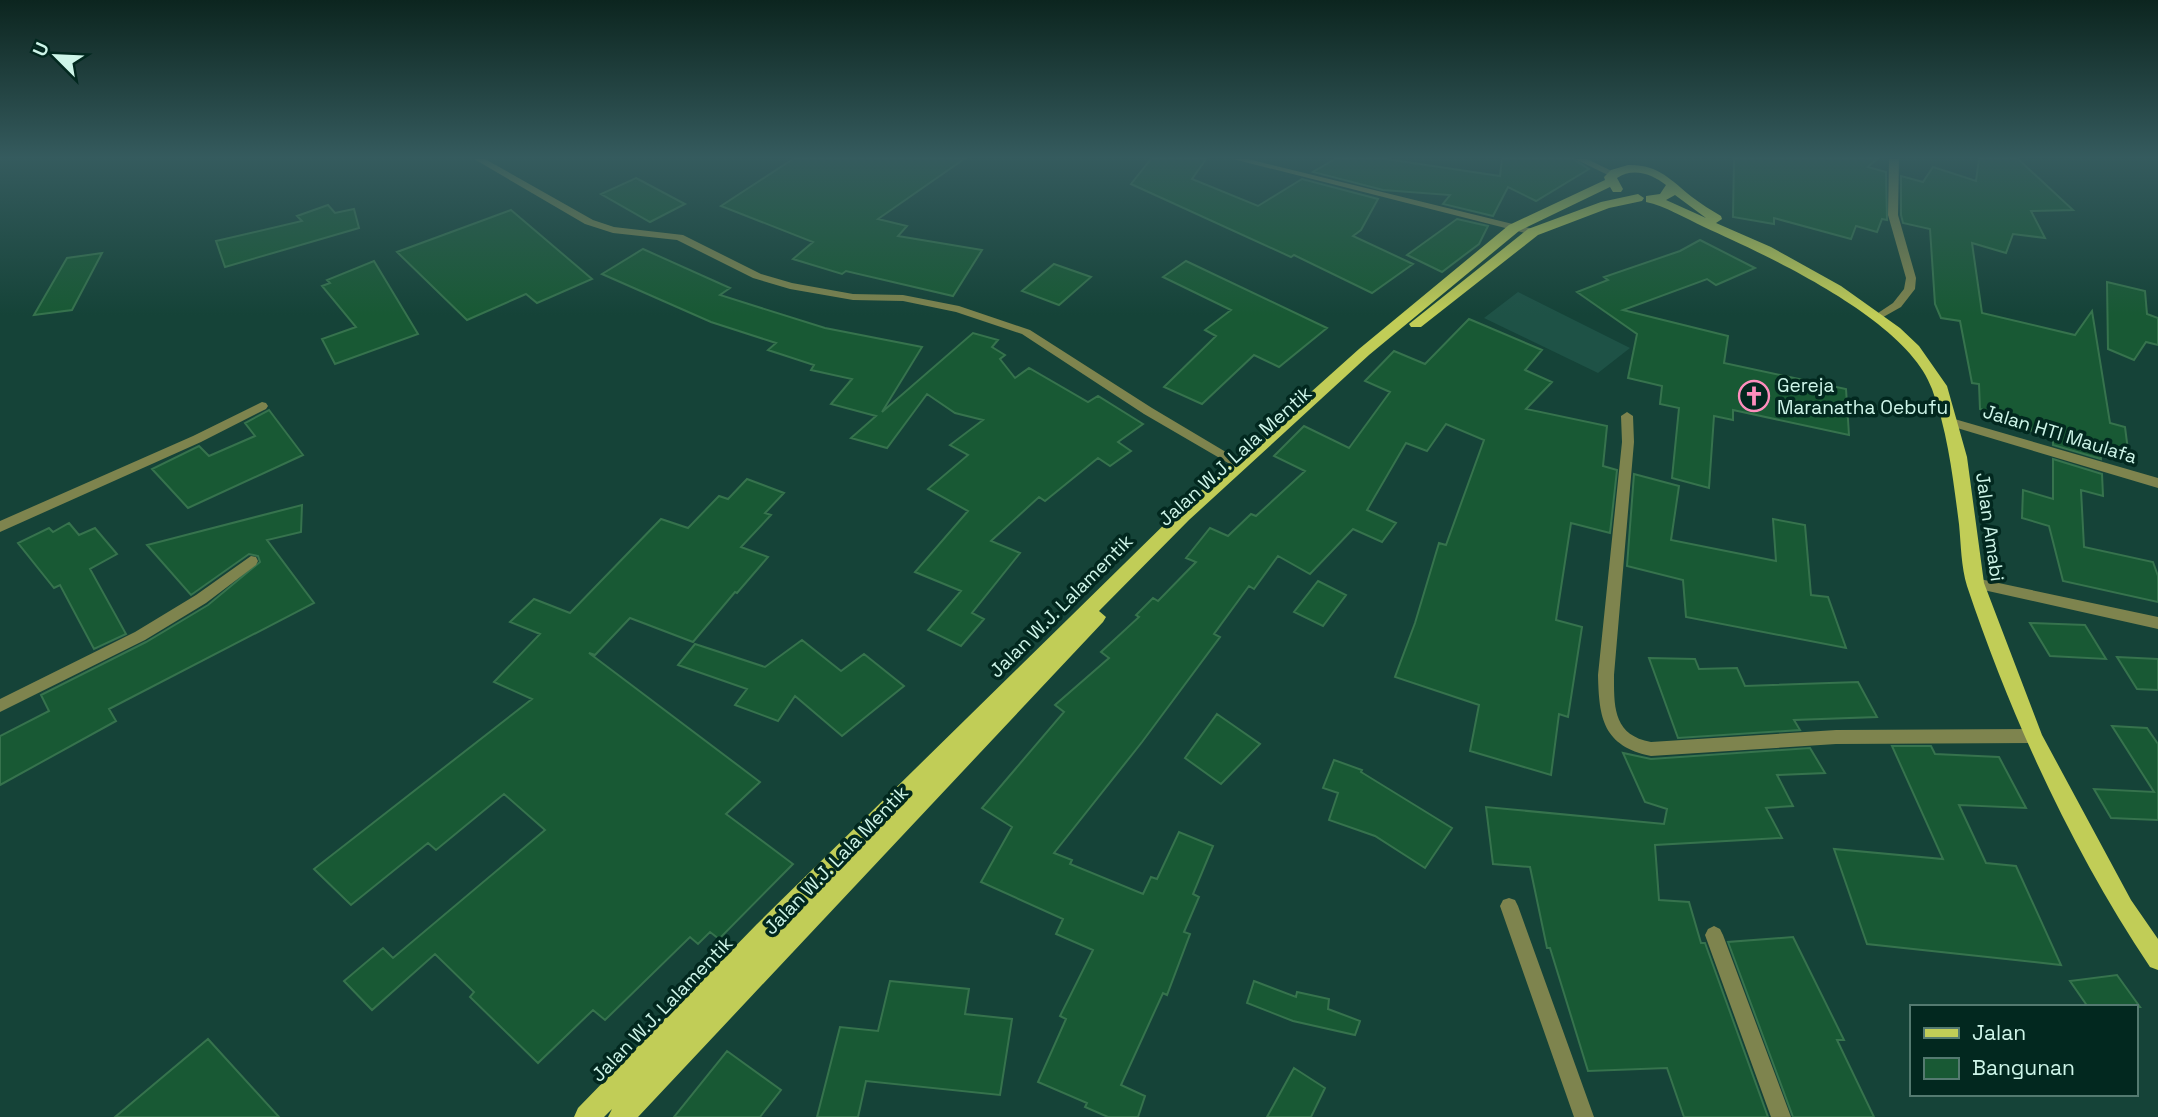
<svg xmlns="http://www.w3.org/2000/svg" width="2158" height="1117" viewBox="0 0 2158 1117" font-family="'Space Grotesk',sans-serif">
  <rect width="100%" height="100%" fill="#154338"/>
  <path fill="#1e5246" d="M1518,292L1630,348L1598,373L1484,318Z"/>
  <path fill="#185934" stroke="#36734d" stroke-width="2" d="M793,159H964L878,219L907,226L898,236L982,250L953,296L846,271L842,274L793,259L813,242L721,206Z
    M1151,159H1206L1192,179L1258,206L1302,179L1378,199L1361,230L1353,236L1413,264L1372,293L1294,255L1291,257L1131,184Z
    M1335,159H1386L1500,176L1502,159H1573L1589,169L1536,201L1508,187L1493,216L1443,204L1450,195L1383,190L1313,172Z
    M1734,159H1877L1868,167L1886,172L1887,220L1882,219L1877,232L1856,226L1851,239L1774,218V224L1733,217Z
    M1979,159H2018L2073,210L2031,211L2045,238L2013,234L2006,253L1972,243L1982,313L2075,335L2092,311L2110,423L2125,427L2129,458L2100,450L2101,459L2053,445V437L2031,431V423L1980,409L1979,384L1972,383L1960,321L1941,318L1935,304L1930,229L1903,223L1901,215V176L1923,182L1933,167L1976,181Z
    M636,178L685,204L650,222L601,194Z
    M328,205L335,213L354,209L359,228L225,267L216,241L302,221L297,216Z
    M511,210L592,279L537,303L526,294L467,320L397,252Z
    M1457,219L1488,226L1479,244L1442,272L1407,255Z
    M1700,240L1755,268L1716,285L1707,279L1623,310L1728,336L1724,363L1846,389L1849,435L1733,410V420L1714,416L1709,488L1672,478L1679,408L1660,404L1662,386L1628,378L1637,334L1577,292L1608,280L1604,277L1680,251Z
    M643,249L730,288L720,295L825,328L922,347L882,412L973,333L998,340L992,347L1005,355L1000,359L1015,378L1029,368L1088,402L1098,396L1143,424L1118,442L1131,451L1110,466L1098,458L1045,501L1039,497L991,541L1020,553L972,613L984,619L961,646L928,630L961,591L915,572L968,511L928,489L968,455L950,445L983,420L955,413L927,394L887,448L851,438L876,416L831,404L852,379L811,370L814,365L768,350L776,343L711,322L602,274Z
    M102,253L72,310L34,315L67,258Z
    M374,261L418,334L335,364L322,339L356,327L322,286L330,283L327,280Z
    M1186,261L1327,328L1279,367L1254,355L1202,404L1164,387L1216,336L1205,330L1231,310L1163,277Z
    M1054,264L1091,277L1059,305L1022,291Z
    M2107,282L2145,291L2147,314L2158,318V345L2146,342L2134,360L2108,349Z
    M1469,319L1542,350L1525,370L1552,382L1526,409L1607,426L1603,466L1617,470L1610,533L1571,523L1556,620L1582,627L1568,717L1559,714L1551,775L1470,751L1479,705L1395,677L1415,623L1439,543L1446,545L1484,440L1446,424L1427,451L1406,443L1367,510L1396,523L1382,542L1353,529L1310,574L1278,556L1254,589L1249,586L1214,634L1220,637L1142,742L1054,853L1072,860L1070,864L1143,894L1151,877L1157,879L1179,832L1213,846L1193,894L1199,897L1184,932L1190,934L1167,995L1163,993L1121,1085L1145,1096L1138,1117H1108L1085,1107L1087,1103L1038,1082L1066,1019L1060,1016L1093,950L1056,934L1063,919L981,882L1012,827L982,808L1064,712L1055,705L1109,658L1101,652L1139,617L1136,615L1153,598L1158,601L1196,562L1186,558L1210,528L1228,536L1251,514L1256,516L1305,471L1274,456L1304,426L1349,448L1390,392L1365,381L1394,351L1425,364Z
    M269,410L303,455L188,508L152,469L199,446L209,456L255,436L245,423Z
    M2053,459L2102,474L2103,496L2081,490L2084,547L2153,562L2158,576V602L2063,581L2049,526L2022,518L2023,490L2053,499Z
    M1634,474L1679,486L1671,540L1776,561L1773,519L1805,525L1811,595L1828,597L1846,648L1686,617L1683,580L1627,566Z
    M747,479L784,493L765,513L771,515L741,547L768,557L737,593L735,592L693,642L630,618L595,655L589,653L760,782L726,814L793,864L719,939L710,932L698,944L690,937L605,1020L593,1010L538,1063L470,997L474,992L435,954L372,1010L344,981L383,948L393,958L545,830L504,794L436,850L428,843L351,905L314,869L532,699L494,682L540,634L510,622L534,599L570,613L661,519L688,528L719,496L728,499Z
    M302,505L301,532L267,540L314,603L109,709L116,721L0,785V736L49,711L41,695L146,642L208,605L260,562L258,556L249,554L191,595L147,545Z
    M69,523L79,535L95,528L117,554L90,569L126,634L94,649L60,585L54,588L18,543L49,528L53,532Z
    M1318,581L1346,595L1323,626L1294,612Z
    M2030,623L2085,625L2106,659L2050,656Z
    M802,640L841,671L864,654L904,686L842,736L795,696L778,721L735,705L747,689L678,665L695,644L765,667Z
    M2117,657L2158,659V690L2137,689Z
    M1649,658L1695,659L1699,669L1737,668L1745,686L1858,682L1877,717L1794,720L1800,730L1678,738Z
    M1217,714L1260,744L1221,784L1185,758Z
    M2112,726L2147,728L2158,744V820L2111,818L2094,789L2154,792Z
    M1892,746H1931L1935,754L1999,757L2026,808L1959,805L1986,863L2016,866L2061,965L1867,944L1834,849L1943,859Z
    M1810,748L1825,773L1777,775L1793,806L1766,808L1782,838L1655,845L1659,900L1689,902L1701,943H1705L1768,1117H1684L1667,1068L1588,1071L1550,948H1547L1530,867L1493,864L1486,807L1664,824L1667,809L1645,802L1623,753L1651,759Z
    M1334,760L1362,770L1361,772L1452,828L1425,868L1375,836L1329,820L1338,793L1323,788Z
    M1793,937L1844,1040H1837L1874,1117H1793L1728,942Z
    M2117,975L2140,1007H2088L2070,981Z
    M890,981L969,989L965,1014L1012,1019L1000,1095L866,1081L858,1117H817L840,1027L878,1031Z
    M1254,981L1296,997L1297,992L1329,999L1328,1009L1360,1021L1355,1035L1293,1021L1247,1003Z
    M208,1039L279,1117H115Z
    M727,1051L781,1090L760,1117H674Z
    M1294,1068L1325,1088L1311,1117H1267Z"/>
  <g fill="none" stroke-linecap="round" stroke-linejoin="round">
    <path fill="#7e844e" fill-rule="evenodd" d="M474,159H485L593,220L614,227L683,235L761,274L792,283L853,294L903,295L959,306L1030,330L1152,408L1246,464L1245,467H1235L1144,414L1022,334L956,312L903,301L853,300L790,289L753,278L677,240L613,233L585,224Z
      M1233,159H1248L1537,230L1538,232L1533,235Z
      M1575,159H1587L1618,174L1610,176Z
      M1889,159H1899L1898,215L1916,278L1915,289L1901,307L1878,320L1872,317L1893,303L1904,289L1906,278L1888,215Z
      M262,402L266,403L268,406L266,409L201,442L0,532V521L193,436Z
      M1627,412L1633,416L1634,442L1614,675C1614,707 1613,735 1651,742L1836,730L2033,729L2039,731L2041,736L2039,741L2033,743L1836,744L1651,756C1603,746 1599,718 1598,675L1622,442L1621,416Z
      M251,556L256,557L258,561L256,565L206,603L145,640L0,712V699L135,632L196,595Z
      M1975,578L2158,617V629L1970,587L1968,583L1970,579Z
      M1509,898L1515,900L1518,906L1594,1117H1574L1500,906L1503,900Z
      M1714,926L1720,929L1723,935L1791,1117H1771L1705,935L1708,929Z"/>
    <path fill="#7e844e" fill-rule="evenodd" d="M1951,418L2158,478V488L1947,425L1945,422L1947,419Z"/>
    <path fill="#c1cd57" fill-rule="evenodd" d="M1628,165C1658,164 1671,180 1692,197C1701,204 1711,210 1721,216L1722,219L1716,223L1771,247L1841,286L1900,328L1919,346L1947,386L1967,457L1984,583L2042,735L2131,900L2158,939V970L2150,967C2072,850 2012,720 1967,586C1961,567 1961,544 1959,524C1953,478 1948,433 1932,389C1908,320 1768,256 1704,227C1685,218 1665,206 1646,202V196L1660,194L1666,185C1652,174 1633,167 1617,178L1623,189L1621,192H1613L1610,187L1519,231L1369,355L1189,520L1099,611L1106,617L1103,622L638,1117H608L612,1109L604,1117H574L578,1108L757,924L1177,512L1359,349L1509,225L1605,180L1604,177L1611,170ZM1675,195L1706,218L1666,200Z
      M1638,194L1644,198L1642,201L1609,208L1538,235L1421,327H1411L1409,324L1528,229L1601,202Z"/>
  </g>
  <linearGradient id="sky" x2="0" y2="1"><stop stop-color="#0c251f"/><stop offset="0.5" stop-color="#355b5e"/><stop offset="1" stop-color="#355b5e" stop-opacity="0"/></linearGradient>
  <rect width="2158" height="315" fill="url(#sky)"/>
  <defs>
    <g id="church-ring" transform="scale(1.575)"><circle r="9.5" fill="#02281f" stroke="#fe8ebd" stroke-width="1.5"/><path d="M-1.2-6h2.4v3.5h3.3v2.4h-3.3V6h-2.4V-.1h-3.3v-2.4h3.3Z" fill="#fe8ebd"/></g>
  </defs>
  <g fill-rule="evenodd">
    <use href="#church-ring" x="1754" y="396"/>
  </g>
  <g text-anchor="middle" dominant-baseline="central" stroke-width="7" stroke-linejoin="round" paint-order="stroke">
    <g font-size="19" fill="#cef5e9" stroke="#02281f" text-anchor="start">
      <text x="1777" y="385">Gereja<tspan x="1777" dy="22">Maranatha Oebufu</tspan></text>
    </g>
    <g font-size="19" fill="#cef5e9" stroke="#02281f">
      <text transform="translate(2060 434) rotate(17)">Jalan HTI Maulafa</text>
      <text transform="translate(1235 456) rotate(-42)">Jalan W.J. Lala Mentik</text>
      <text transform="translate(1990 527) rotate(82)">Jalan Amabi</text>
      <text transform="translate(1061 606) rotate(-45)">Jalan W.J. Lalamentik</text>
      <text transform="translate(836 860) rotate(-46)">Jalan W.J. Lala Mentik</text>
      <text transform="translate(662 1009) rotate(-46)">Jalan W.J. Lalamentik</text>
    </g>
  </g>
  <rect x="1910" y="1005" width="228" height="91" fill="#02281f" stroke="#547a70" stroke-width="2"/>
  <rect x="1924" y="1028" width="35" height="10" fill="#c1cd57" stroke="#547a70" stroke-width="2"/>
  <text x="1972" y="1040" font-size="21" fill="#cef5e9">Jalan</text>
  <rect x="1924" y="1058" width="35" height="21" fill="#185934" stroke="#547a70" stroke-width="2"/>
  <text x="1972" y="1075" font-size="21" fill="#cef5e9">Bangunan</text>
  <g transform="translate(56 56) rotate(294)" stroke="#02281f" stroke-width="5" paint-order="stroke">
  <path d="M0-5L12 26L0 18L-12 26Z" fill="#cef5e9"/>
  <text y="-10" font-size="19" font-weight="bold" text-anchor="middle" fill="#cef5e9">U</text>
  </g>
</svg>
